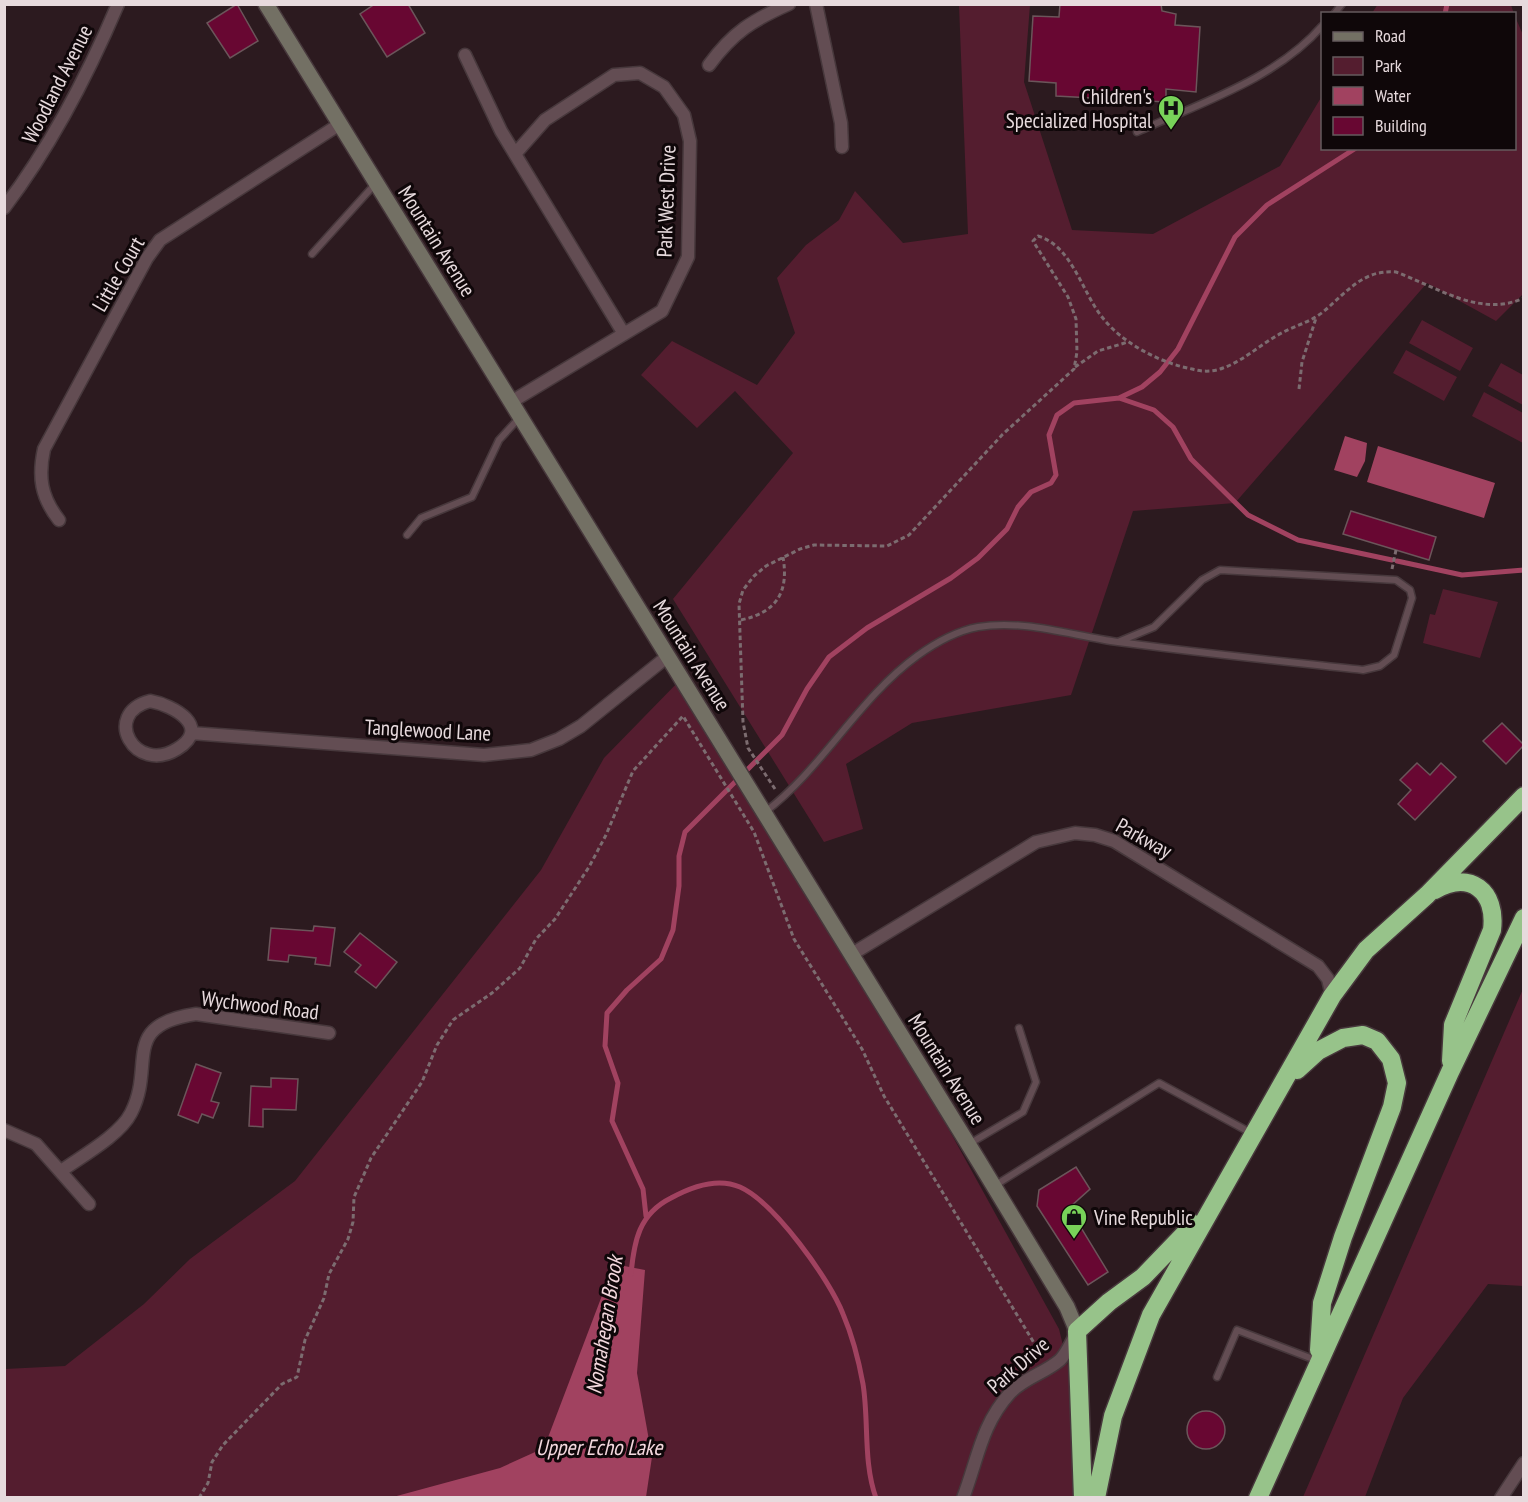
<svg xmlns="http://www.w3.org/2000/svg" width="1528" height="1502" viewBox="0 0 1528 1502" font-family="'PT Sans Narrow',sans-serif">
  <rect width="100%" height="100%" fill="#2c1a1f"/>
  <path fill="#541d2f" d="M1378,4L1511,5L1514,14L1372,13Z
    M959,5H1030L1024,82L1072,230L1153,234L1280,166L1322,96V148H1514V14L1523,35V294L1496,321L1427,283L1235,503L1133,511L1071,695L912,723L846,764L863,829L824,842L673,599L793,453L735,391L697,428L641,375L672,341L757,385L795,333L777,278L806,245L839,220L855,191L903,243L968,234Z
    M1422,320L1473,348L1460,371L1409,343Z
    M1406,350L1457,377L1444,401L1393,373Z
    M1501,363L1523,375V405L1488,386Z
    M1484,392L1523,413V443L1472,416Z
    M1443,589L1498,602L1480,658L1423,643L1430,614L1435,615Z
    M682,678L852,954L1059,1329L1080,1415L1083,1498H5V1369L65,1366L144,1304L190,1259L295,1181L541,870L604,758Z
    M1523,989V1286L1488,1284L1403,1398L1365,1497H1303Z"/>
  <path fill="#a14260" d="M1345,436L1367,443L1365,461L1357,477L1334,470Z
    M1378,446L1495,483L1484,518L1367,482Z
    M614,1264L645,1270L637,1373L652,1457L646,1497H393L500,1468L544,1448Z"/>
  <g fill="none" stroke-linecap="round" stroke-linejoin="round">
    <path stroke="#a14260" stroke-width="5" d="M1445,14L1447,4
      M1119,398L1154,410L1173,427L1191,459L1248,515L1298,540L1392,560
      M1397,561L1462,575L1524,570
      M646,1216L643,1189L612,1121L618,1083L605,1046L607,1013L627,990L661,959L673,930L679,886V856L685,832L782,735L807,689L829,657L867,628L951,578L978,558L1007,529L1018,507L1031,492L1051,483L1056,475L1049,435L1057,415L1074,403L1119,398L1142,387L1160,372L1178,349L1235,237L1267,205L1356,148
      M631,1274C634,1241 639,1214 671,1198C691,1187 717,1177 740,1187C774,1202 830,1280 843,1314C852,1335 859,1362 863,1384C869,1421 863,1462 876,1498"/>
  </g>
  <path fill="#680732" stroke="#6b555a" stroke-width="1.5" d="M237,4L258,41L230,58L207,23Z
    M375,4H408L425,33L387,57L360,14Z
    M1060,4H1161L1162,11L1176,14L1175,25L1200,27L1196,92L1166,89V102L1056,96V83L1029,81L1033,16L1059,17Z
    M1351,511L1436,537L1429,560L1343,534Z
    M1502,723L1524,745L1506,764L1483,741Z
    M1417,763L1430,775L1441,763L1456,777L1415,820L1398,804L1411,790L1400,780Z
    M314,926L335,928L330,966L315,964L316,958L289,955L288,962L268,960L271,928L313,931Z
    M360,933L397,962L376,988L355,972L361,965L344,952Z
    M196,1064L221,1073L211,1101L219,1103L213,1118L202,1114L198,1123L178,1115Z
    M271,1078L298,1079L296,1110L263,1109V1127L249,1126L251,1086L271,1087Z
    M1076,1167L1090,1189L1069,1208L1108,1272L1088,1285L1037,1206L1039,1190Z
    M1187 1430a19 19 0 1 1 38 0a19 19 0 1 1-38 0Z"/>
  <g fill="none" stroke-linecap="round" stroke-linejoin="round">
    <g stroke="#47383c" stroke-width="9">
      <path id="lane" d="M1334,14L1342,4
        M1137,132C1200,103 1276,79 1322,26
        M312,254L376,183
        M407,535L421,518L472,497L499,440L520,417
        M765,812C823,768 858,699 917,656C935,643 956,631 978,627C1024,619 1073,636 1118,642C1199,653 1281,661 1363,670L1380,666L1394,655L1412,598L1410,590L1396,580L1220,570L1202,580L1154,627L1118,642
        M969,1144L1023,1112L1036,1082L1019,1028
        M994,1186L1159,1083L1253,1134
        M1217,1377L1237,1330L1318,1361"/>
    </g>
    <g stroke="#47383c" stroke-width="15">
      <path id="street" d="M816,4L841,123L842,147
        M465,55L501,131L624,334
        M709,65C733,32 753,20 789,4
        M4,208C52,145 87,77 118,4
        M511,402L662,311L688,257L690,141L684,115L664,87L640,73L614,75L545,120L515,154
        M59,520C41,497 38,477 44,449L147,258L160,240L340,124
        M150,701C173,705 213,727 177,749C135,775 101,714 150,701Z
        M191,733L484,755L531,750L559,739L581,726L668,656
        M852,954L1036,842L1075,833L1095,835L1114,841L1318,966L1328,979L1332,996
        M4,1130L36,1144L89,1204
        M61,1171C82,1156 120,1135 131,1113C156,1065 119,1025 196,1014L329,1033
        M963,1498C978,1459 981,1425 1010,1393C1024,1378 1045,1373 1060,1360C1067,1353 1072,1341 1077,1332
        M1501,1498L1524,1463"/>
    </g>
    <g stroke="#47383c" stroke-width="18">
      <path id="secondary" d="M266,4L978,1160L1067,1307L1077,1331"/>
    </g>
    <g stroke="#47383c" stroke-width="21">
      <path id="highway" d="M1435,890C1470,870 1497,891 1492,930L1453,1025L1451,1061
        M1297,1070L1318,1051L1343,1038L1363,1035L1377,1041L1391,1059L1397,1083L1392,1107L1343,1237L1322,1303L1319,1350
        M1083,1498L1077,1331L1109,1302L1143,1277L1194,1224
        M1096,1498L1113,1416L1151,1315L1332,996L1366,950L1427,895L1524,796
        M1258,1498L1450,1072L1524,918"/>
    </g>
    <path stroke="#7c6c70" stroke-width="3" stroke-dasharray="4.5 3" stroke-linecap="butt" d="M1075,367L1098,351L1128,342
      M1299,389L1302,362L1316,318
      M1392,569L1396,550
      M741,620C777,612 789,592 783,557
      M775,789L748,748L743,722L739,604L743,590L754,576L766,566L800,549L814,545L887,546L909,535L1002,435L1074,369L1077,352L1076,319L1068,297L1033,241L1038,236C1072,246 1082,292 1102,317C1122,343 1160,363 1192,369C1202,372 1213,372 1223,368C1243,361 1260,345 1278,335C1293,326 1309,323 1323,312C1346,293 1363,269 1396,272C1437,287 1480,318 1524,298
      M199,1498L208,1483L212,1462L223,1445L282,1384L297,1377L305,1340L324,1298L329,1274L348,1239L353,1222L354,1197L362,1179L371,1158L422,1082L437,1045L453,1020L492,993L520,968L536,939L555,919L589,867L606,835L633,771L683,716L754,832L794,939L862,1049L884,1096L1042,1356"/>
    <use href="#lane" stroke="#634d53" stroke-width="6"/>
    <use href="#street" stroke="#634d53" stroke-width="12"/>
    <use href="#secondary" stroke="#737064" stroke-width="15"/>
    <use href="#highway" stroke="#97c38a" stroke-width="18"/>
  </g>
  <defs>
    <g id="hospital-pin" transform="scale(1.35)"><path d="M0 17L-7.5 6A9.5 9.5 0 1 1 7.5 6Z" fill="#78d259" stroke="#0f0709"/><path d="M-5-5h3v3.5h4V-5h3V5h-3V1.5h-4V5h-3Z" fill="#111"/></g>
    <g id="shop-pin" transform="scale(1.35)"><path d="M0 17L-7.5 6A9.5 9.5 0 1 1 7.5 6Z" fill="#78d259" stroke="#0f0709"/><path d="M-5-2.5h2.3a2.7 3.5 0 0 1 5.4 0H5L5.5 6h-11ZM-1.5-2.5h3a1.5 2.3 0 0 0-3 0Z" fill="#111"/></g>
  </defs>
  <g fill-rule="evenodd">
    <use href="#hospital-pin" x="1171" y="108"/>
    <use href="#shop-pin" x="1074" y="1217"/>
  </g>
  <g text-anchor="middle" dominant-baseline="central" stroke-width="6" stroke-linejoin="round" paint-order="stroke">
    <g font-size="21" fill="#e7dadd" stroke="#0f0709">
      <text transform="translate(57 84) rotate(-63)">Woodland Avenue</text>
      <text transform="translate(666 201) rotate(-88)">Park West Drive</text>
      <text transform="translate(437 241) rotate(58)">Mountain Avenue</text>
      <text transform="translate(118 274) rotate(-60)">Little Court</text>
      <text transform="translate(692 655) rotate(58)">Mountain Avenue</text>
      <text transform="translate(428 730) rotate(3)">Tanglewood Lane</text>
      <text transform="translate(1144 838) rotate(29)">Parkway</text>
      <text transform="translate(260 1005) rotate(7)">Wychwood Road</text>
      <text transform="translate(947 1069) rotate(58)">Mountain Avenue</text>
      <text transform="translate(1018 1365) rotate(-41)">Park Drive</text>
    </g>
    <g font-size="21" fill="#e7dadd" stroke="#0f0709" text-anchor="end">
      <text x="1152" y="96">Children's<tspan x="1152" dy="24">Specialized Hospital</tspan></text>
      <text x="1094" y="1217" text-anchor="start">Vine Republic</text>
    </g>
    <g font-size="22" font-style="italic" fill="#f4d8de" stroke="#0f0709">
      <text transform="translate(604 1325) rotate(-81)">Nomahegan Brook</text>
      <text x="599" y="1447">Upper Echo Lake</text>
    </g>
  </g>
  <rect width="1528" height="1502" fill="none" stroke="#e7dadd" stroke-width="12"/>
  <rect x="1321" y="12" width="195" height="138" fill="#0f0709" stroke="#655b5e" stroke-width="1.5"/>
  <rect x="1333" y="32" width="30" height="9" fill="#737064" stroke="#655b5e" stroke-width="1.5"/>
  <text x="1375" y="42" font-size="18" fill="#e7dadd">Road</text>
  <rect x="1333" y="57" width="30" height="18" fill="#541d2f" stroke="#655b5e" stroke-width="1.5"/>
  <text x="1375" y="72" font-size="18" fill="#e7dadd">Park</text>
  <rect x="1333" y="87" width="30" height="18" fill="#a14260" stroke="#655b5e" stroke-width="1.5"/>
  <text x="1375" y="102" font-size="18" fill="#e7dadd">Water</text>
  <rect x="1333" y="117" width="30" height="18" fill="#680732" stroke="#655b5e" stroke-width="1.5"/>
  <text x="1375" y="132" font-size="18" fill="#e7dadd">Building</text>
</svg>
